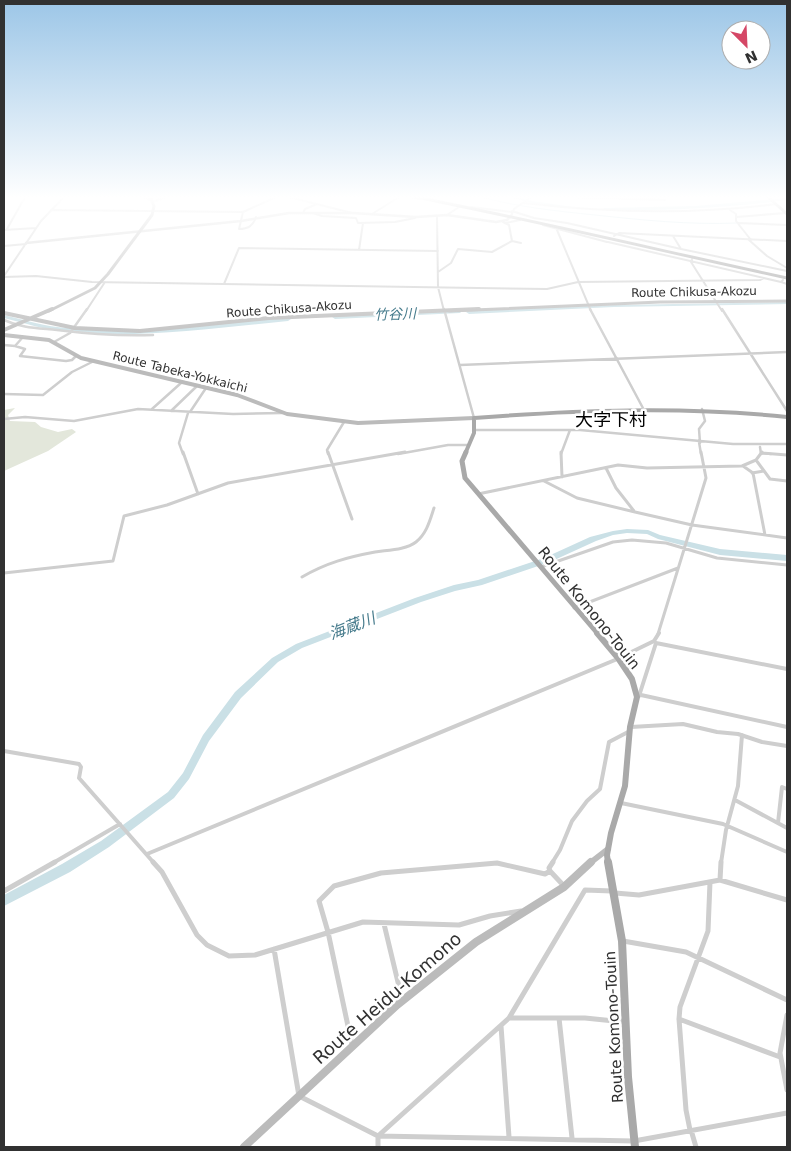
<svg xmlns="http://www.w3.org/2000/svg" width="791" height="1151" viewBox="0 0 791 1151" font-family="'DejaVu Sans','Noto Sans JP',sans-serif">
  <rect width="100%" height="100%" fill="#fff"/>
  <path fill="#e3e7db" d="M15,408L8,415L10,421L35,422L41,427L58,432L72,429L76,432L48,451L4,471V410Z"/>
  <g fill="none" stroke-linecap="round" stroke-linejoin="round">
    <path stroke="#cae0e6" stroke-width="1" d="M481,197C518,207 556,211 595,215C642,220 689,225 737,223"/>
    <path fill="#cae0e6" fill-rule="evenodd" d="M509,197H515L532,201L573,207L571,208L532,203Z
      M787,198V200C726,208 666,211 605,210L603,209L605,208L696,206Z
      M787,302V304L614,307L469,314L466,312L469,310L614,305Z
      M458,310L461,312L460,313L335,319L332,317L335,315Z
      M4,315C25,320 46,327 67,328C141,335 215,324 288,317L291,319L288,321C215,328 140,339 67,332C46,330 24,323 4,318Z
      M627,529L648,530L660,535L720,549L787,555V561L720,555L658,539L647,534L627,533L613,535L596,541L550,562L482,585L455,591L421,602L302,648L278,662L241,698L209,741L189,779L174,798L109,847L70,872L4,906V895L62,864L101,841L168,792L183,773L203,735L235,692L272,658L296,644L415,598L454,585L478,580L544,558L590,537L613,531Z"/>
    <path stroke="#cecece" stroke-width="2" d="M143,197L151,200
      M289,197L352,213
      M411,197L419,199
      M572,197L665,200
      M739,197H753
      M153,202L165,197
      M524,203C609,213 691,215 776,204
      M471,207L512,212
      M51,210L243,212L276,197
      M730,210L736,214V221L751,240
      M512,211L534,218L567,223L681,249
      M243,212L239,229C248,229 253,226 256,217
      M303,213L305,209L317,204
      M313,213L322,216L356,218L358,223L395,222L415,218
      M372,214L399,197
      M447,215L459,207
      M437,216L438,287L444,311
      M511,216L514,209L531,197
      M736,217L785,213
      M503,222L509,225L512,241
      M506,223L520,220
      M738,223L787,225
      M543,225L607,242
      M7,229L25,197
      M4,230L36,228
      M557,230L591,311
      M614,236L619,233L787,241
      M673,236L681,249L787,271
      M749,240L767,256L787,268
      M608,242L781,282L783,280
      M4,246L26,244
      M359,250L363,223
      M692,259L691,262L722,311
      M438,272L451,263L458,249L492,252L512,241L521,243
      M4,276L41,221L64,197
      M4,277L36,276L92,282L547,289L578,282
      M578,282L760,280L764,278
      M781,282L787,284
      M224,284L239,248L438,251
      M86,311L105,282"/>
    <path stroke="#cecece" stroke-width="2.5" d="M444,309L474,418
      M590,309L644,410
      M722,309L787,411
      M4,320C21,328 38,328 57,330C89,334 121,336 153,335
      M23,337L15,346L25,349L20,356L66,361L72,360L76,356
      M54,342L70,333L87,309
      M4,345L15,346
      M460,365L787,352
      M4,394L43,395L72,372L94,361
      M152,409L181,383
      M171,411L197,386
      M190,412L206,388
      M4,419L25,417L74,421L138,409L233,414L282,413
      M475,430H580L733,444H787
      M699,442L701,454
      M700,443L699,429L705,421L702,409
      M760,447L761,454
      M762,453L771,454
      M183,454L179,443L188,413
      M328,454L327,450L344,422
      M398,454L448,445H469
      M561,454L570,430"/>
    <path stroke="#cecece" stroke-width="3" d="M183,452L198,494
      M328,452L352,519
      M561,452L562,477
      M762,453L787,455
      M756,460L770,479L787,481
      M743,466L753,473L765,535
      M606,468L616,488L634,511
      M752,473L764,471
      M544,481L577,498L635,512L692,525L787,538
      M478,494L618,465L647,468L742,466L756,460L762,452
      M541,567L613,542L632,540L666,543L717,558L787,565
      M4,573L113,561L124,516L167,505L228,483L405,452
      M302,577C326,563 348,557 375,552C388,550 406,550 416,542C427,533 430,520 434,508
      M574,608L678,568
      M658,634L706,478L701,452"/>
    <path stroke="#cecece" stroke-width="4" d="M656,643L787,669
      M641,695L787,727
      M639,696L656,643
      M631,727L683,724L717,732L738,734L762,742L787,746
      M4,751L79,764L81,767L79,778L154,863
      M735,800L787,828
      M621,803L723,824L787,852
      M778,823L782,787L787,789
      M147,854L615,660L654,641L659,633
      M53,863L120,824
      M552,863L560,850L572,821L587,801L600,789L609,742L628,732
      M721,863L726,830L738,786L742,735"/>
    <path stroke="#cecece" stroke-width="5" d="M153,862L162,872L197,935L207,945L229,956L255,955L363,922L459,925L490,916L521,911
      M553,862L549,868L550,871L564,886
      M720,880L721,862
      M4,891L55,862
      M615,893L639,895L720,880L787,900
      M384,924L402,999
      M623,941L686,952L787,1000
      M274,949L299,1096L378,1136L634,1141L787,1113
      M787,1015L780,1053L787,1090
      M509,1018H585L624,1022
      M559,1018L572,1138
      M679,1019L780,1057
      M501,1026L509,1137
      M352,1045L328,932L319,901L334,886L381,873L497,863L545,874L550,871
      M690,1130L686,1110L679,1019L680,1007L708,931L710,882
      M691,1130L696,1147
      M378,1147V1136L509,1018L585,890L612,891"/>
    <path stroke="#cecece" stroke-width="2.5" d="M26,243L241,221L289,213H353L416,217L447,215L496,222L507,220L511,216"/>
    <path stroke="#bbb" stroke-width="3" d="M49,311L95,288L108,274L152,215L154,206L150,197
      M449,311L660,302L787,301"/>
    <path stroke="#bbb" stroke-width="4" d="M4,313L75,328L140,331L269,318L479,309
      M4,330L52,309
      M4,335L49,340L81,358L237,395L287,414L358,423L474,418"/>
    <path stroke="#bbb" stroke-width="6" d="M590,863L608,849"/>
    <path stroke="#bbb" stroke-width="8" d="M244,1147L397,1005L476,942L564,887L591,862"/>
    <path stroke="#a9a9a9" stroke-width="3" d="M768,197L787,214"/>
    <path stroke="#a9a9a9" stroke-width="4" d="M465,454L474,433V418C579,410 682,406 787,417"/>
    <path stroke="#a9a9a9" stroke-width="5" d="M466,452L462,461L465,478L598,634"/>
    <path stroke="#a9a9a9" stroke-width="6" d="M597,633L618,658L632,679L637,697L630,727L625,786L611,833L607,855L608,863"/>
    <path stroke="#a9a9a9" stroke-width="8" d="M608,862L622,941L628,1077L635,1147"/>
    <path stroke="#a0a0a0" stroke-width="3" d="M416,197C540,222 663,251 787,278"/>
  </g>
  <linearGradient id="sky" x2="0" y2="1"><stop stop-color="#9cc6e7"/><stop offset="0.55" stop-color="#fff"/><stop offset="1" stop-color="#fff" stop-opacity="0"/></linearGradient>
  <rect width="791" height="358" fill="url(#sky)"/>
  <g text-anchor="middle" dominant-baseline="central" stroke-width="5" stroke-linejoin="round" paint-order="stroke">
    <g font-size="12" fill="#313131" stroke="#fff">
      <text transform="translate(694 292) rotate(-1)">Route Chikusa-Akozu</text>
      <text transform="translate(289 309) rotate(-4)">Route Chikusa-Akozu</text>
      <text transform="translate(180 372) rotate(14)">Route Tabeka-Yokkaichi</text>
    </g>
    <g font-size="14" font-style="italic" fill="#467b8c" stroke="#fff">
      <text transform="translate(395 314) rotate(-2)">竹谷川</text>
    </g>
    <g font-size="15" fill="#313131" stroke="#fff">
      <text transform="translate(589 608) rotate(51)">Route Komono-Touin</text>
      <text transform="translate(614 1027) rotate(-93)">Route Komono-Touin</text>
    </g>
    <g font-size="16" font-style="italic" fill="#467b8c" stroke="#fff">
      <text transform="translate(352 626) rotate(-21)">海蔵川</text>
    </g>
    <g font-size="18" fill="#000" stroke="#fff">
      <text x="611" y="419">大字下村</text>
    </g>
    <g font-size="18" fill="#313131" stroke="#fff">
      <text transform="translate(387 998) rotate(-41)">Route Heidu-Komono</text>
    </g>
  </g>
  <rect width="791" height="1151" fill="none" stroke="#313131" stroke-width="10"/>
  <g transform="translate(746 45) rotate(156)"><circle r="24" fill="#ffffff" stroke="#adadad"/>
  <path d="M0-4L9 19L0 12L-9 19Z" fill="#d54766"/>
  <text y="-8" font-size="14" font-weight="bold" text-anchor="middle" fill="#313131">N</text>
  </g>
</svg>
